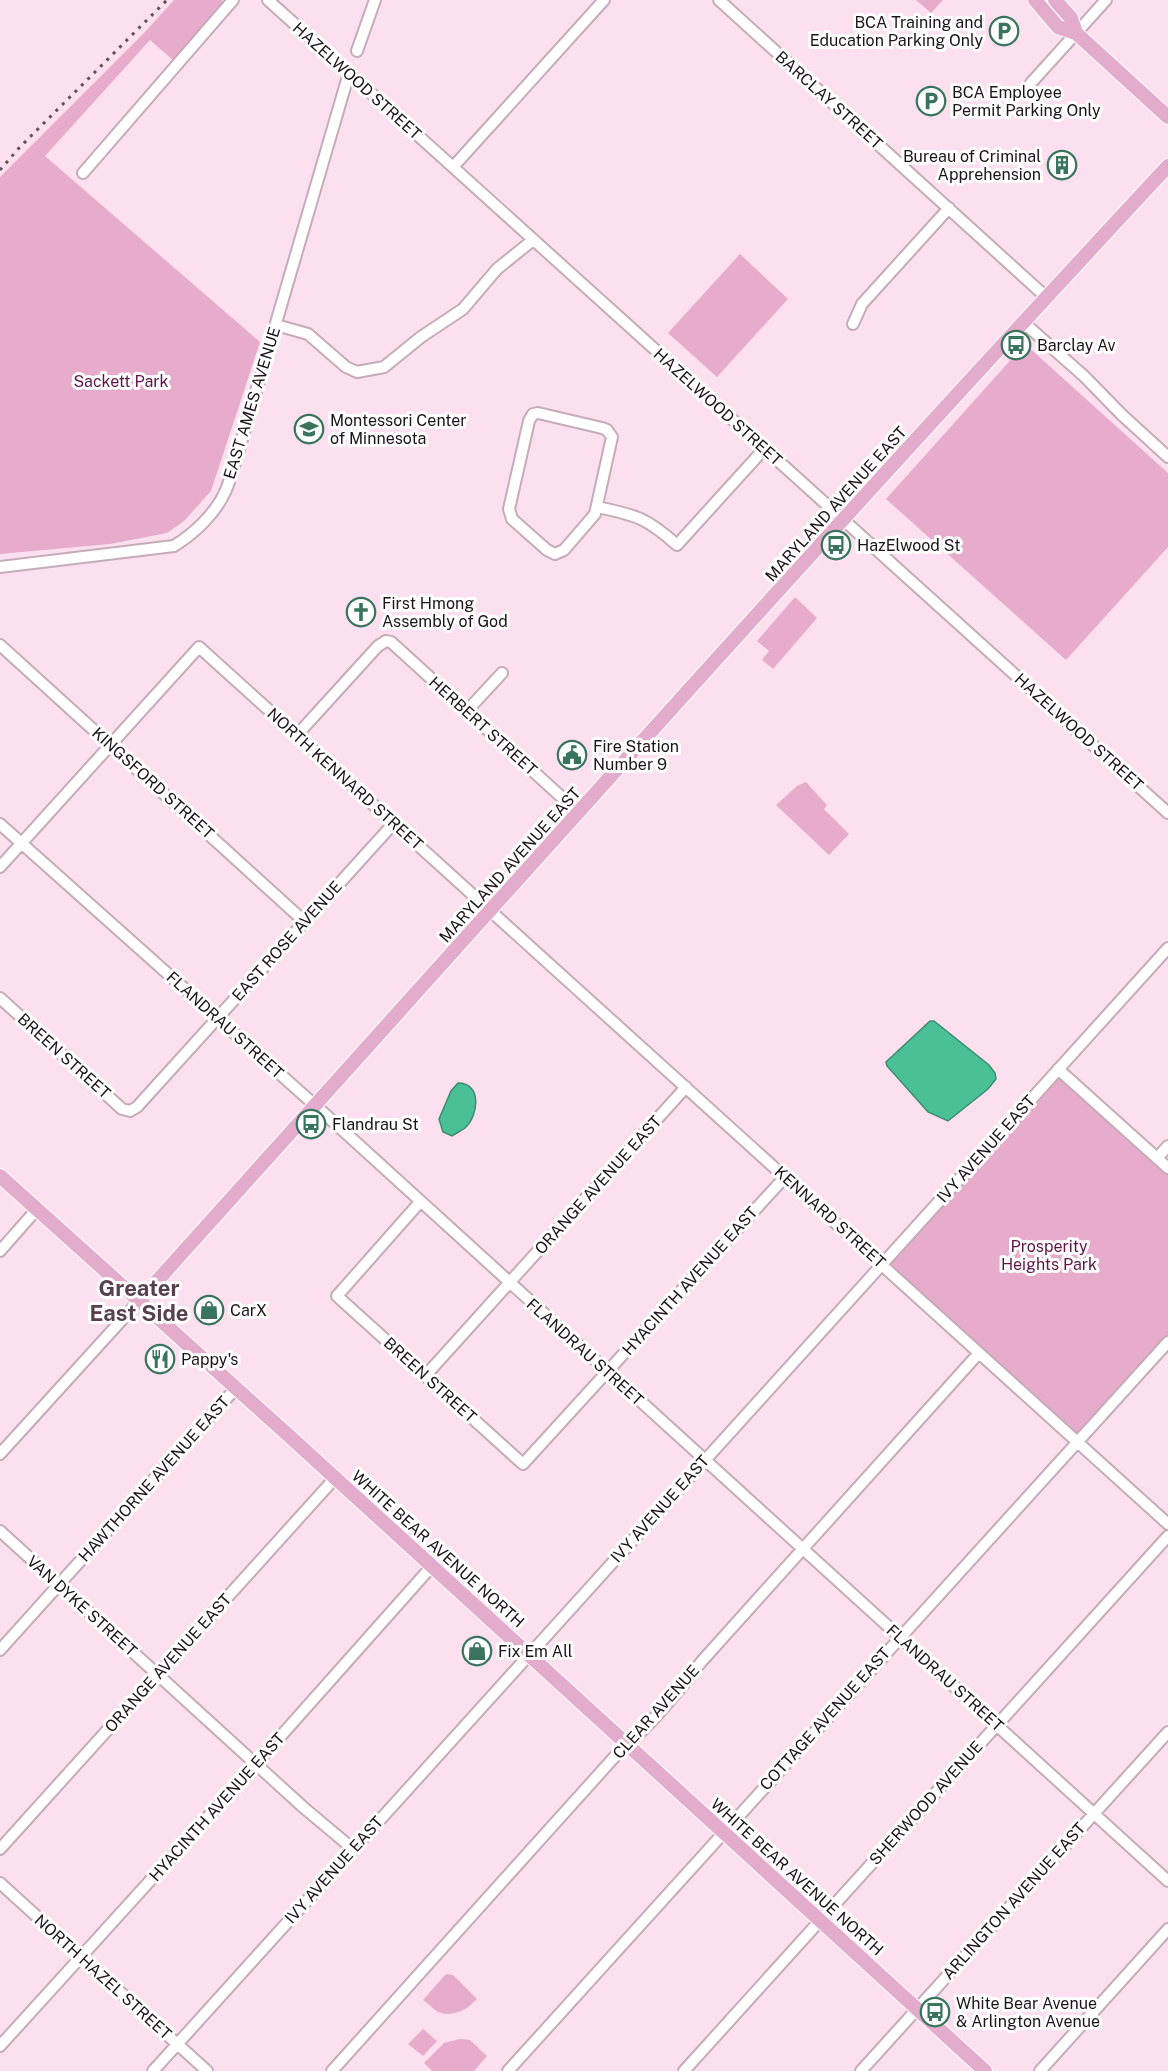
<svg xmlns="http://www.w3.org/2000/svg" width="1168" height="2071" viewBox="0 0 1168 2071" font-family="'Public Sans',sans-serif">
  <rect width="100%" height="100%" fill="#fce0ef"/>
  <path fill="#e7abcc" d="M174,0H222L224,6L174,61L150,40L45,156L260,342L211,491L184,521L167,533L110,544L0,554V177L144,33Z
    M916,0H943L931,13Z
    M740,254L788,299L717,377L668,333Z
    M1025,344L1168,473V547L1066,660L886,499Z
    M795,597L817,618L773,669L762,660L769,651L757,641Z
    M806,782L827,805L824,809L849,834L829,855L776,805L797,786Z
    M1058,1069L1168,1168V1339L1073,1438L881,1264Z
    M446,1974L453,1975L477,1999C468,2009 453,2018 438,2012C433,2009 428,2003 423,2000Z
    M423,2029L437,2041L423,2056L408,2044Z
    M460,2039L470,2040L487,2056L474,2071H432L424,2063L444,2043Z"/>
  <path fill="#49c096" stroke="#3c8c70" stroke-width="1.5" d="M930,1021H934L989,1065L995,1073L996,1079L988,1089L948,1121L928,1112L887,1066L886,1062Z
    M458,1083C483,1083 478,1117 465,1128C461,1131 456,1133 452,1136L443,1132L439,1119L451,1091Z"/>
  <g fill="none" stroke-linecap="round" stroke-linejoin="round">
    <g stroke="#c6abb9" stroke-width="14">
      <path id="minor" d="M268,0L1168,813
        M719,0L1046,297
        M357,51L375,0
        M1031,83L1106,0
        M453,167L604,0
        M83,173L233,0
        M1023,322L1085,377L1121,414L1168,457
        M853,324L862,304L949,208
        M276,325L308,334L346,367L357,372L384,367L421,337L463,309L497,269L533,240
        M538,413L602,428L607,430L612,437L595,514L564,550L555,554L547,550L512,519L509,509L529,421L533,414Z
        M597,507C636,515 647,518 677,545L764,449
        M0,567L174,546C195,533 216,513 226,490C231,478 234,465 238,453L349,73
        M0,645L305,922
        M466,712L502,673
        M297,735L378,646L386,641L391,642L579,813
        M0,824L327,1116L1168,1881
        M0,867L199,647L1168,1524
        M0,998L122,1109L130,1111L137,1107L394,823
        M1058,1069L1168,1168
        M1157,1158L1168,1146
        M420,1202L337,1296L523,1464L785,1177
        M0,1251L37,1209
        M426,1375L686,1087
        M0,1454L139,1301
        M0,1531L303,1807L353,1849
        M0,1650L236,1388
        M0,1849L335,1478
        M0,1883L207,2071
        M0,2046L256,1764L432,1566
        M153,2071L1168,948
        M332,2071L618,1753C650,1726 676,1694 702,1661L979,1353
        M508,2071L1168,1342
        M684,2071L1168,1536
        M861,2071L1168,1732
        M1040,2071L1168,1929"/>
    </g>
    <g stroke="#fff" stroke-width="16">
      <path id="major" d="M1035,0L1058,27L1076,33L1168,117
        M1055,0L1071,18L1076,33
        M0,1176L287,1434L985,2071
        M139,1301C481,921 820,540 1168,166"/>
    </g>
    <use href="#minor" stroke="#fff" stroke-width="10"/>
    <use href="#major" stroke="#e3accd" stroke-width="14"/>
    <path stroke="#605058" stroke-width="3" stroke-dasharray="3 6" stroke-linecap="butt" d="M0,170L19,148L167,0"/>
  </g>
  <defs>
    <g id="parking-ring" transform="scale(1.5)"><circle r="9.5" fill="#fff" stroke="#39745d" stroke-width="1.5"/><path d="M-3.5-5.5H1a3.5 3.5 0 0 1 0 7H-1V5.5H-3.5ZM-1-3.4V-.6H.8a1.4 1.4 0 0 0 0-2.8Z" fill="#39745d"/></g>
    <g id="building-ring" transform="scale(1.5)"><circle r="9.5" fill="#fff" stroke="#39745d" stroke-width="1.5"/><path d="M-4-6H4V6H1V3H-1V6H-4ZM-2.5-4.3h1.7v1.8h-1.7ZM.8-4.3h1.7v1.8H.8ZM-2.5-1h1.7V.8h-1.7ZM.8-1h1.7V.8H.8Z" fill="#39745d"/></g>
    <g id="bus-ring" transform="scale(1.5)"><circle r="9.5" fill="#fff" stroke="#39745d" stroke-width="1.5"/><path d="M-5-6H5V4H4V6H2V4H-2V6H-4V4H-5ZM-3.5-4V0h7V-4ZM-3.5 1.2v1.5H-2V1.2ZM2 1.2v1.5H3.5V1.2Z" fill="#39745d"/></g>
    <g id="school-ring" transform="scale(1.5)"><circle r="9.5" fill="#fff" stroke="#39745d" stroke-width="1.5"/><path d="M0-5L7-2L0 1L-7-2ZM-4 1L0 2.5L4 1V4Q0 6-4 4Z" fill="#39745d"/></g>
    <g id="church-ring" transform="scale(1.5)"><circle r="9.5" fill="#fff" stroke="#39745d" stroke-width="1.5"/><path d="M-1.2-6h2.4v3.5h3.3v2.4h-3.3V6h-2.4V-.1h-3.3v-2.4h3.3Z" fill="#39745d"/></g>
    <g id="civic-ring" transform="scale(1.5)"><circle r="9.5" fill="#fff" stroke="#39745d" stroke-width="1.5"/><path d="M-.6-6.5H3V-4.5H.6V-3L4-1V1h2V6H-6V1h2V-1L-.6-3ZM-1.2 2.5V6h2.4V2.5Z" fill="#39745d"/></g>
    <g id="shop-ring" transform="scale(1.5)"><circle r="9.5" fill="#fff" stroke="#39745d" stroke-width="1.5"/><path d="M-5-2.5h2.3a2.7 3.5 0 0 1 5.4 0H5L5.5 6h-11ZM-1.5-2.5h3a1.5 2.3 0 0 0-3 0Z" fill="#39745d"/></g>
    <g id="restaurant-ring" transform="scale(1.5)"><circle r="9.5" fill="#fff" stroke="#39745d" stroke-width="1.5"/><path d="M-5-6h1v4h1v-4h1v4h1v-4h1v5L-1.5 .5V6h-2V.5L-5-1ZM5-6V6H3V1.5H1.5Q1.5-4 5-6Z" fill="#39745d"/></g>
  </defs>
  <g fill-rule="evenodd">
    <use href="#parking-ring" x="1004" y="31"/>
    <use href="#parking-ring" x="931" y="101"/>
    <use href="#building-ring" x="1062" y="165"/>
    <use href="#bus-ring" x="1016" y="345"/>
    <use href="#school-ring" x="309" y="429"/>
    <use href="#bus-ring" x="836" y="545"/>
    <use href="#church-ring" x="361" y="612"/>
    <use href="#civic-ring" x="572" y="755"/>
    <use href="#bus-ring" x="311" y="1124"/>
    <use href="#shop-ring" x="209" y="1310"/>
    <use href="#restaurant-ring" x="160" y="1359"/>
    <use href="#shop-ring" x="477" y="1651"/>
    <use href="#bus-ring" x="935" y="2012"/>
  </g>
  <g text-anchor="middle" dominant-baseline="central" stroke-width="6" stroke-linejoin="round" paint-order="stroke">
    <g font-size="16" fill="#1d1318" stroke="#fff" text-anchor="start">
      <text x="983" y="22" text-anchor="end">BCA Training and<tspan x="983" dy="18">Education Parking Only</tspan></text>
      <text x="952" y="92">BCA Employee<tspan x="952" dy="18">Permit Parking Only</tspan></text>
      <text x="1041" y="156" text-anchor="end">Bureau of Criminal<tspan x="1041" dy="18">Apprehension</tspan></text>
      <text x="1037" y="345">Barclay Av</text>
      <text x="330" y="420">Montessori Center<tspan x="330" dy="18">of Minnesota</tspan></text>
      <text x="857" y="545">HazElwood St</text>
      <text x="382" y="603">First Hmong<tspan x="382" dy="18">Assembly of God</tspan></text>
      <text x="593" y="746">Fire Station<tspan x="593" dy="18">Number 9</tspan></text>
      <text x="332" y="1124">Flandrau St</text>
      <text x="230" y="1310">CarX</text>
      <text x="181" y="1359">Pappy's</text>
      <text x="498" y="1651">Fix Em All</text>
      <text x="956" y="2003">White Bear Avenue<tspan x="956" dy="18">&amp; Arlington Avenue</tspan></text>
    </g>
    <g font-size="16" fill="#1d1318" stroke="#fff">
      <text transform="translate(357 81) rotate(42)">HAZELWOOD STREET</text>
      <text transform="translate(829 100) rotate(42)">BARCLAY STREET</text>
      <text transform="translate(252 403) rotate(-73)">EAST AMES AVENUE</text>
      <text transform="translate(718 407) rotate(42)">HAZELWOOD STREET</text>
      <text transform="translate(836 504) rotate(-48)">MARYLAND AVENUE EAST</text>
      <text transform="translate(483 726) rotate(42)">HERBERT STREET</text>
      <text transform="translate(1079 732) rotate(42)">HAZELWOOD STREET</text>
      <text transform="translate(345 779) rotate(42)">NORTH KENNARD STREET</text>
      <text transform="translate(153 783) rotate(42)">KINGSFORD STREET</text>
      <text transform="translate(510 865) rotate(-48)">MARYLAND AVENUE EAST</text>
      <text transform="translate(287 941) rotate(-48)">EAST ROSE AVENUE</text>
      <text transform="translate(225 1025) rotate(42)">FLANDRAU STREET</text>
      <text transform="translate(64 1056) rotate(42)">BREEN STREET</text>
      <text transform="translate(986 1149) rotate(-48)">IVY AVENUE EAST</text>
      <text transform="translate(598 1185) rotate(-48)">ORANGE AVENUE EAST</text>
      <text transform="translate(830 1217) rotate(42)">KENNARD STREET</text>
      <text transform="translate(690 1281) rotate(-48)">HYACINTH AVENUE EAST</text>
      <text transform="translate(585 1352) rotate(42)">FLANDRAU STREET</text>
      <text transform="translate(430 1380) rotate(42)">BREEN STREET</text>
      <text transform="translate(154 1479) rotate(-48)">HAWTHORNE AVENUE EAST</text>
      <text transform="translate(660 1509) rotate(-48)">IVY AVENUE EAST</text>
      <text transform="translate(438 1549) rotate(42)">WHITE BEAR AVENUE NORTH</text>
      <text transform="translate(82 1606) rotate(42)">VAN DYKE STREET</text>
      <text transform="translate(168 1663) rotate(-48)">ORANGE AVENUE EAST</text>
      <text transform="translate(945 1678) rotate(42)">FLANDRAU STREET</text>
      <text transform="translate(656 1712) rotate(-48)">CLEAR AVENUE</text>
      <text transform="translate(825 1719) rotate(-48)">COTTAGE AVENUE EAST</text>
      <text transform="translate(926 1803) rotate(-48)">SHERWOOD AVENUE</text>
      <text transform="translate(217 1807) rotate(-48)">HYACINTH AVENUE EAST</text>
      <text transform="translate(334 1870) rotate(-48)">IVY AVENUE EAST</text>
      <text transform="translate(797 1877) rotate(42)">WHITE BEAR AVENUE NORTH</text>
      <text transform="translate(1014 1901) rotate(-48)">ARLINGTON AVENUE EAST</text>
      <text transform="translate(103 1977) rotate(42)">NORTH HAZEL STREET</text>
    </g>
    <g font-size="16" fill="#601346" stroke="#fff">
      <text x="121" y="381">Sackett Park</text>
      <text x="1049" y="1246">Prosperity<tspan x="1049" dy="18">Heights Park</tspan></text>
    </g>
    <g font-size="22" font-weight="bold" fill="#56404c" stroke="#fff">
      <text x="139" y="1288">Greater<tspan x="139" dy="25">East Side</tspan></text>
    </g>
  </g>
</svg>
